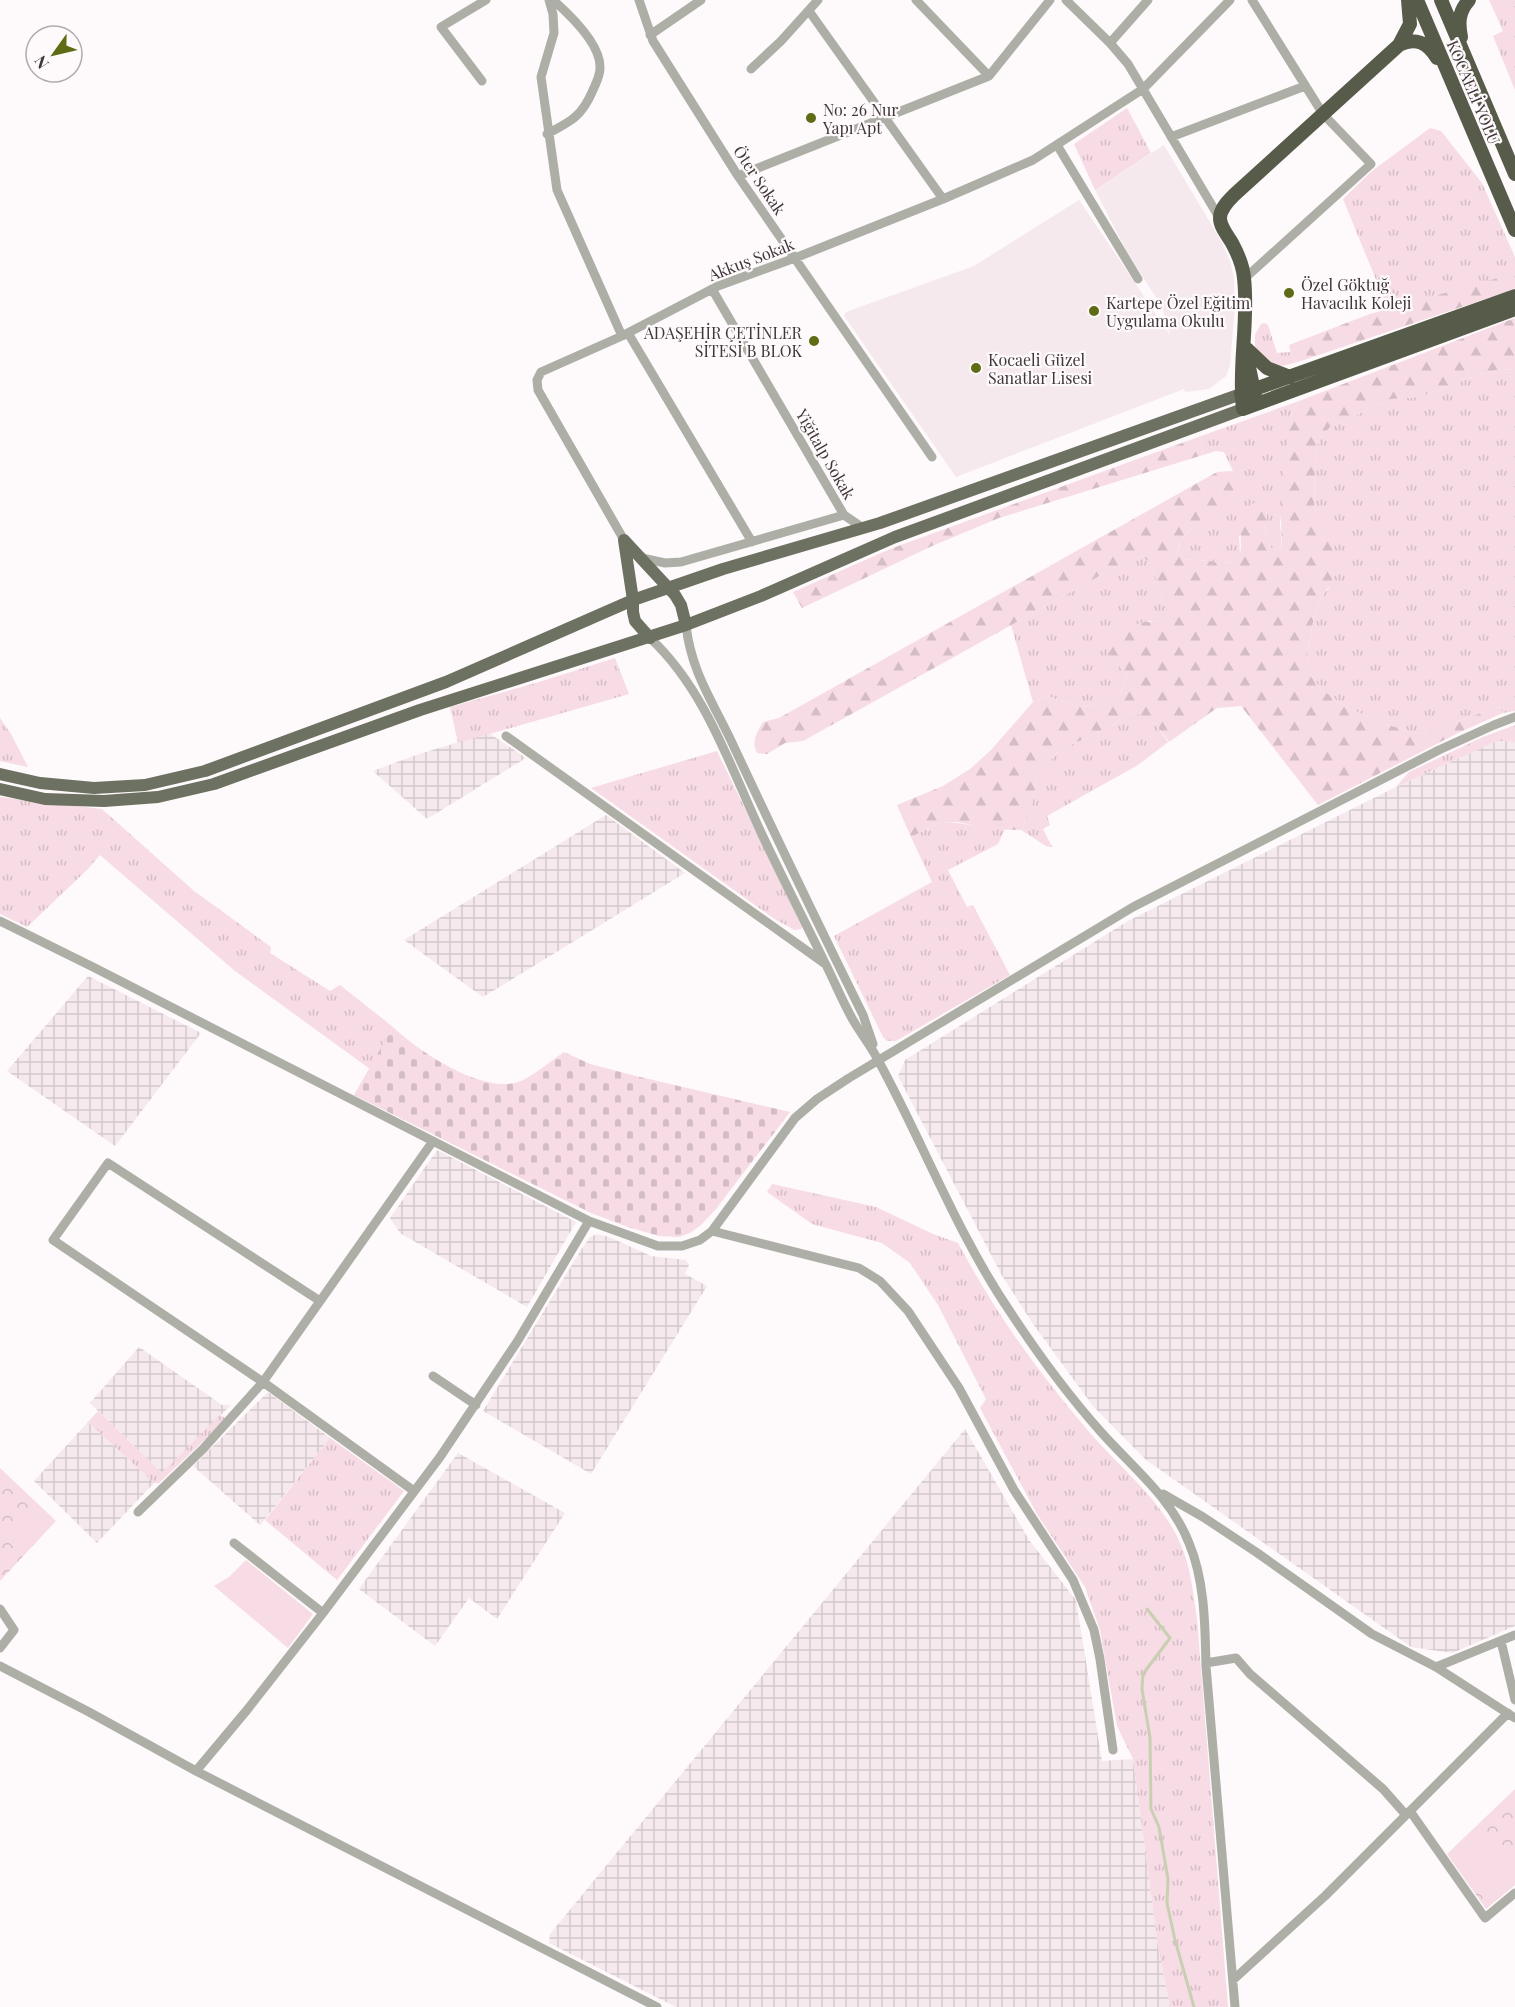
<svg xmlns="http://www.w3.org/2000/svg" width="1515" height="2007" viewBox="0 0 1515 2007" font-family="'Playfair Display',serif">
  <defs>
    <pattern id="industrial-grid" width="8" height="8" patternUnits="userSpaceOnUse" patternTransform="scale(1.5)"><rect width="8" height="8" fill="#f5e9ed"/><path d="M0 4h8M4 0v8" fill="none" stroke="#d3c8cc"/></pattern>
    <pattern id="grass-tufts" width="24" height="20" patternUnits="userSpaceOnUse" patternTransform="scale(1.5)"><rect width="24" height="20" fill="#f7dbe5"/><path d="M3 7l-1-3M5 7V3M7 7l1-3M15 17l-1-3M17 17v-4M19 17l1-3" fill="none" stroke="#d5bdc5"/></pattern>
    <pattern id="forest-firs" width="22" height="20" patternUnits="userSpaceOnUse" patternTransform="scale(1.5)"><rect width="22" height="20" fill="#f7dbe5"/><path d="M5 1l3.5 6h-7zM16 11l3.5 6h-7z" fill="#d5bdc5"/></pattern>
    <pattern id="cemetery-stones" width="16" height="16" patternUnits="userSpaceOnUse" patternTransform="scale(1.5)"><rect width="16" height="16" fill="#f7dbe5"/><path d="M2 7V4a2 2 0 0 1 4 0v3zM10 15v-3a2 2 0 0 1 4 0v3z" fill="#d5bdc5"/></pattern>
    <pattern id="park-crowns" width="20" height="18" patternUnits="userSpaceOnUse" patternTransform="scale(1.5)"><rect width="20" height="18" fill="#f7dbe5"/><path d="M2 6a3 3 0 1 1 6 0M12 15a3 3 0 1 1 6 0" fill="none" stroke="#d5bdc5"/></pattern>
  </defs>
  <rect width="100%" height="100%" fill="#fef9fb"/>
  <path fill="#f5e9ed" d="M1164,145L1221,241L1230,261L1234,278L1235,305L1230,366L1226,376L1209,389L1185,392L1184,389L956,477L844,316L846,312L974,266L1079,200L1170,335L1162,307L1126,250L1095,190Z"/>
  <path fill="url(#industrial-grid)" d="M489,733L526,758L427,819L373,771L419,754Z
    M1497,741L1515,742V1626L1452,1653L1411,1647L1145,1459L1093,1406L1033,1324L1001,1274L898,1076L905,1060L1128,921L1396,787Z
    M606,815L685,873L483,997L404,940Z
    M88,976L201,1033L115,1146L7,1071Z
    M437,1150L576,1222L527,1307L400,1233L390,1218Z
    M597,1234L609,1237L651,1256L686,1260L689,1265L685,1274L707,1286L591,1474L483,1411L581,1250L590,1237Z
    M139,1347L222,1405H231L162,1473L90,1403Z
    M268,1392L330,1438L260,1525L193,1466Z
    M88,1422L154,1483L97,1543L34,1481Z
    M965,1429L1029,1540L1076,1600L1102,1761L1133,1759L1158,1946L1170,2007H676L549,1943L550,1934Z
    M458,1453L565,1513L497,1619L469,1598L435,1646L359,1589Z"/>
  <path fill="url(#grass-tufts)" d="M1489,0H1515V90L1493,36L1503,31Z
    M1127,108L1151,153L1095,190L1074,144Z
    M1430,128L1441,131L1482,183L1515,257V288L1506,292L1504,277L1388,309L1343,199L1372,171Z
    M1265,323L1268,325L1277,353L1290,352L1291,355L1298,362L1282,366L1267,362L1257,352L1255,346V335L1261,324Z
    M1515,369V711L1503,713L1499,707L1420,734L1381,723L1343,705L1321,689L1310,673L1307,658L1313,622L1321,596L1329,588L1314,525L1315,463L1319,439L1330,427L1391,399L1418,397L1475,376L1497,370Z
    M1299,401L1294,408L1291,418L1280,524L1282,552L1275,555L1265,537L1267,508L1239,536L1240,556L1236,563L1182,559L1177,554L1181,539L1240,479L1233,471L1224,452L1216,451L1203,455L1201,436Z
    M1141,556L1150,562L1167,610L1164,623L1149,621L1111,659L1127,674L1121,693C1090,713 1081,708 1047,696L1033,702L1011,625L1119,565Z
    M615,658L629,694L458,743L450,707L539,682Z
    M1127,713C1150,713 1156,725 1168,742L1138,765L1047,816L1050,825L1043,829L1052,847L1046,846L1021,830L1031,810L1038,772L1060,750L1114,725Z
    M0,718L11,734L28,767L0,761Z
    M1515,725V742L1497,741L1396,787L1409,772L1483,737Z
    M717,751L802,927L801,929L795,930L776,920L591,788Z
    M0,797L102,809L194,891L271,947L270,953L330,991L340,985L393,1027L370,1069L235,971L100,855L88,869L27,927L0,914Z
    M941,822C963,822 983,829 1005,829L998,844L948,870L967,907L973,905L1010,975L896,1041H887L883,1037L834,936L932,882L911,837Z
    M772,1184L876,1207L933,1234L958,1243C993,1309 1036,1370 1085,1427C1116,1465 1160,1497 1180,1543C1191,1566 1193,1594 1197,1619L1228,2007H1170L1158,1946L1133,1759L1117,1726L1100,1630L1085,1587L1037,1514L980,1408L986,1399L938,1305L910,1263L882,1243L812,1224L767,1192Z
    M98,1411L162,1473L220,1415L225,1418L212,1433L159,1483H154L88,1422Z
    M330,1438L404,1491L337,1580L265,1520Z"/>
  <path fill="url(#forest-firs)" d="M1505,276L1506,292L1298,362L1291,355L1289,345L1370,314Z
    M1515,318V369L1497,370L1475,376L1418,397L1391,399L1330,427L1319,439L1315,463L1314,524L1328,529L1333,543L1335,575L1328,588L1321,596L1313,622L1307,657L1310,673L1321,689L1343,705L1381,723L1420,734L1499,707L1503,713L1458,733L1318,805L1241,706L1217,708L1169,742C1157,725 1148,713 1127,713L1114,725L1060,750L1038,772L1031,810L1021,830L989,829L958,822H941L911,837L897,805L943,786L970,769L991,750L1033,702L1047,696C1081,708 1090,713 1121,693L1127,674L1111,659L1108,646C1124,625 1138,621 1164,622L1167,610L1150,562L1141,556L1119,565L803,741L785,743L767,754L757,753C751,741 757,733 763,722L779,718L1217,472L1233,471L1240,479L1244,492C1230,506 1187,527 1181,540C1179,544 1178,550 1177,554L1183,559L1236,563C1250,543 1226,517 1259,500L1267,508L1265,537L1275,554L1282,552L1280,489L1291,418L1294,408L1299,401Z
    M1201,436L1203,455L999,518L932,546L802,608L793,592L890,549Z"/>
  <path fill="url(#cemetery-stones)" d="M393,1027C419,1052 485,1096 521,1081C536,1074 551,1061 564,1052L590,1064L636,1076L790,1112L716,1209L701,1225L690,1233L679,1237L659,1236L628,1227L591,1213L354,1095Z"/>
  <path fill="url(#park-crowns)" d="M0,1468L56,1521L0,1581Z
    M1515,1789V1885L1486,1909L1447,1854Z"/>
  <path fill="#f7dbe5" d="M33,1506L50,1523L21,1554L3,1537Z
    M246,1560L313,1614L288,1648L214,1586L229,1577Z
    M1477,1829L1515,1869V1879L1495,1898L1452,1853Z"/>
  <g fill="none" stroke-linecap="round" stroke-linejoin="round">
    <path stroke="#c9d0b2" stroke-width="3" d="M1147,1609L1170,1638L1143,1674L1142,1689L1150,1738L1151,1809L1159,1827L1168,1879L1167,1903L1175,1940L1194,2007"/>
    <path stroke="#adafa6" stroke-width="9" d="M549,0L553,14L554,33L541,77L557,190L622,336
      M639,0L653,41L738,176L932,457
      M916,0L989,76
      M1066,0L1110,43L1128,64L1220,219
      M809,11L943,199
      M650,35L701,0
      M1110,43L1148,0
      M751,69L781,41L818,0
      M482,81L441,27L486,0
      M547,134C572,121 582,116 593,90C596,83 600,76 600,68C601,44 570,15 553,0
      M1171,137L1305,86
      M1057,145L1138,279
      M738,176L989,76L1050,0
      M1244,279L1371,164L1323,114L1252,0
      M628,333L752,542
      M844,515L863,528
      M624,540L538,390L537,380L541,372L622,336L718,286L795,258L943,199L1033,160L1143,89L1230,0
      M642,558L665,563L681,562L844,515L712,289
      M686,625C691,673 715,705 734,747C776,837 819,926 863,1015L873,1044
      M650,638C708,692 732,773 766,843C785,883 805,922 824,961C834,980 842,1001 853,1020C861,1034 871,1046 878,1060C924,1144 957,1234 1011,1313C1038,1354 1068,1395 1101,1432C1133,1468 1171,1497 1189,1543C1205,1581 1205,1625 1206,1666L1235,2007
      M506,736L824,963
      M0,921L93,967L589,1221L658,1246H682L700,1240L712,1231L795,1118L817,1099L849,1078L1133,907L1439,750L1494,725L1515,717
      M712,1231L859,1268L880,1281L908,1311L959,1388L1014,1490L1073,1580L1094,1630L1100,1659L1113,1750
      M320,1301L108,1163L53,1240L263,1382L414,1491
      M433,1376L476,1405
      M1163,1494L1203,1517L1256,1552L1372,1634L1436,1667L1515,1718
      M138,1512L203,1449L263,1382L433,1141
      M234,1543L323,1613
      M0,1609L14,1630L0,1648
      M1501,1641L1515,1700
      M1206,1663L1236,1658L1250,1674L1383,1789L1406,1815
      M0,1666L89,1712L196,1771L657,2007
      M1436,1667L1515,1635
      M196,1771L247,1710L323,1613L440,1457L517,1342L589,1221
      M1410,1811L1485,1918L1515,1893
      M1233,1980L1325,1896L1508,1713"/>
    <path stroke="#6d7161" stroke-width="12" d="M624,540L675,595L681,605L686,625
      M624,540L633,600V612L635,621L650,638
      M0,774L40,783L94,788L145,785L205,771L446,682L633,600L723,569L880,523L1241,394
      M0,789L45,799L104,801L158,797L214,784L420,710L686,625L761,596L895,537L1243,409"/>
    <path stroke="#575b49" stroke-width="14" d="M1408,0L1410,24L1399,45L1234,195C1228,201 1220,209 1220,218C1220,227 1228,236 1232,243C1238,254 1243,266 1244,278C1249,322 1238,365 1243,409L1515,309
      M1417,0L1515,230
      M1441,0L1515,174
      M1461,37C1458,22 1459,11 1469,0
      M1399,45C1416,37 1427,42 1437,58
      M1247,349L1267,368L1290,377
      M1246,353L1255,396
      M1241,394L1515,296"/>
  </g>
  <g fill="#5f6c15" stroke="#fef9fb" stroke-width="2">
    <circle cx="811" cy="118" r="6"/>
    <circle cx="1289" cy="293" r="6"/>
    <circle cx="1094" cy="311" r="6"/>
    <circle cx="814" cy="341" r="6"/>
    <circle cx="976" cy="368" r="6"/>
  </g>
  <g text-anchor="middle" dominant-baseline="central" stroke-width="4.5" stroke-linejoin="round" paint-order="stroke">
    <g font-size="16" fill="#3f3639" stroke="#fef9fb">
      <text transform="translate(1474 92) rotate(67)">KOCAELİ YOLU</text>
      <text transform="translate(760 180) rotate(56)">Öter Sokak</text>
      <text transform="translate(751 259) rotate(-21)">Akkuş Sokak</text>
      <text transform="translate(826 454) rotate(60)">Yiğitalp Sokak</text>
    </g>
    <g font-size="16" fill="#3f3639" stroke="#fef9fb" text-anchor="start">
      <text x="823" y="109">No: 26 Nur<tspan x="823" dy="18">Yapı Apt</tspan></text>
      <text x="1301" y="284">Özel Göktuğ<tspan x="1301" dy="18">Havacılık Koleji</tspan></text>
      <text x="1106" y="302">Kartepe Özel Eğitim<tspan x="1106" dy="18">Uygulama Okulu</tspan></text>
      <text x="802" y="332" text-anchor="end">ADAŞEHİR ÇETİNLER<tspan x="802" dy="18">SİTESİ B BLOK</tspan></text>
      <text x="988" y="359">Kocaeli Güzel<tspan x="988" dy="18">Sanatlar Lisesi</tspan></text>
    </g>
  </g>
  <g transform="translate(54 54) rotate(236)"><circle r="28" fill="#fef9fb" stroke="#b2abad" stroke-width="1.5"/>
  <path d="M0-4.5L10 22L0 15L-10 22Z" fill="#5f6c15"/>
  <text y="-9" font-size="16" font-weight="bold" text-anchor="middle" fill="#3f3639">N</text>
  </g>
</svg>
